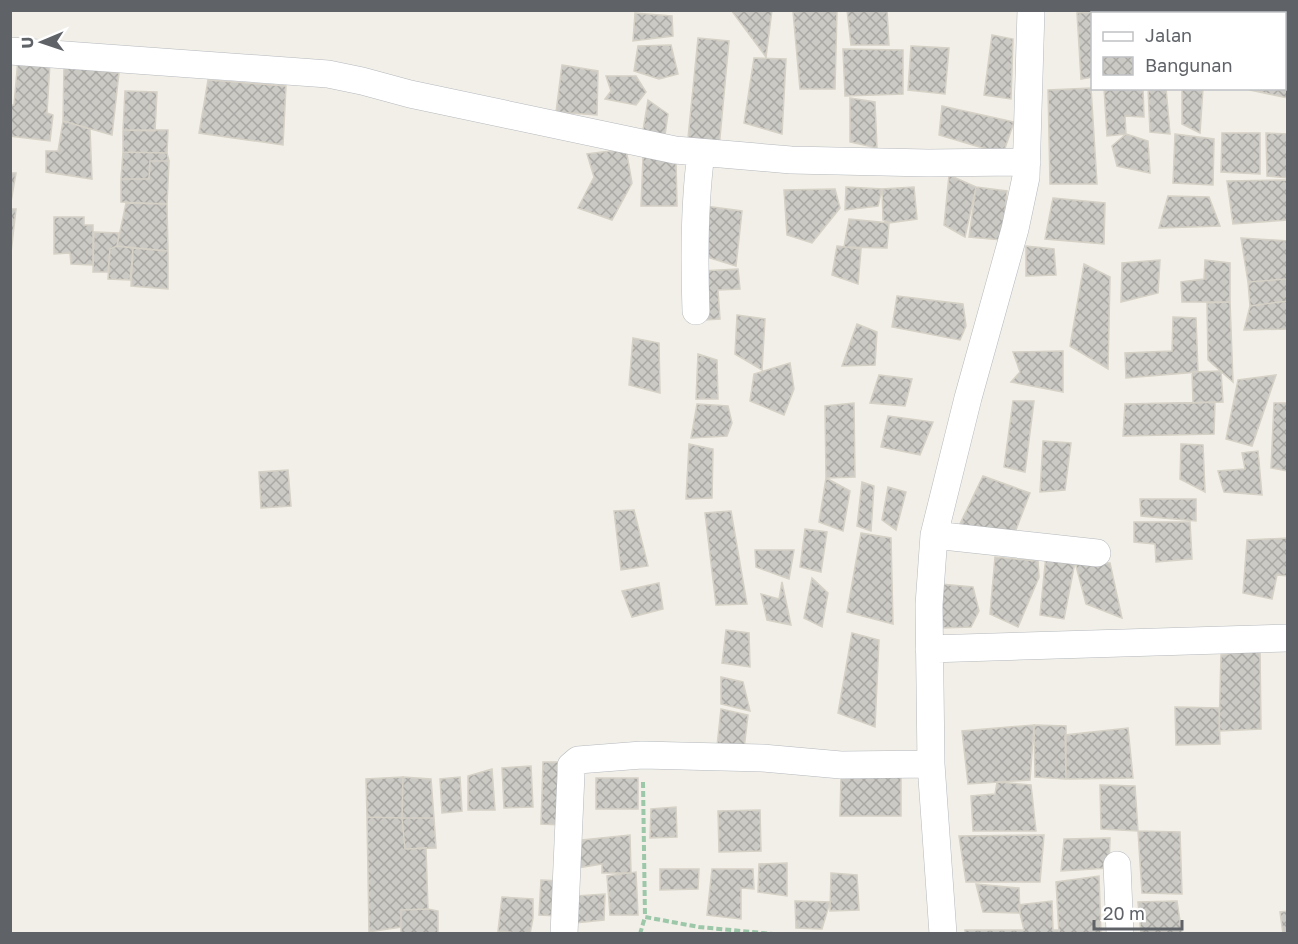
<svg xmlns="http://www.w3.org/2000/svg" width="1298" height="944" viewBox="0 0 1298 944" font-family="'Golos Text',sans-serif">
  <defs>
    <pattern id="building-cross-hatch" width="8" height="8" patternUnits="userSpaceOnUse" patternTransform="scale(1.5)"><rect width="8" height="8" fill="#cccac5"/><path d="M0 0l8 8M0 8l8-8" fill="none" stroke="#a9a8a4"/></pattern>
  </defs>
  <rect width="100%" height="100%" fill="#f1efe8"/>
  <path fill="url(#building-cross-hatch)" stroke="#d6d1c6" stroke-width="1.5" d="M731,10H772L766,57Z
    M809,10H837L835,89H800L793,12Z
    M847,10H887L889,45H851Z
    M1117,10H1147V14H1117Z
    M1227,10H1268V14H1227Z
    M1112,11V14H1092V77L1081,79L1077,13Z
    M635,13L672,16L673,36L633,41Z
    M992,35L1013,39L1011,99L984,95Z
    M1284,35H1288V65L1284,64Z
    M698,38L729,41L719,148L688,138Z
    M671,45L678,74L659,79L634,71L638,46Z
    M911,46L949,48L945,94L908,90Z
    M843,49L903,50V94L845,96Z
    M754,58L786,59L782,134L744,123Z
    M18,59L50,63L47,113L53,115L50,141L10,136V105H14Z
    M562,65L598,71L597,115L556,112Z
    M64,66L119,73L112,135L63,121Z
    M1284,70H1288V98L1250,90L1252,88H1284Z
    M606,76H636L646,92L636,105L605,99L611,91Z
    M208,80L286,86L283,145L199,133Z
    M1091,88L1097,184H1050L1048,90Z
    M1104,88H1143L1144,117L1125,116L1126,134L1107,136Z
    M1148,88H1166L1170,134L1150,132Z
    M1182,88H1203L1200,133L1182,124Z
    M125,91L157,92L155,131L123,130Z
    M850,98L875,102L877,148L850,142Z
    M648,100L668,114L664,142L643,130Z
    M942,106L1014,122L1003,154L939,135Z
    M63,121L90,129L92,179L46,172V151H58Z
    M123,130H168L167,153L123,152Z
    M1222,133H1260V174L1221,172Z
    M1266,133L1288,134V178L1267,176Z
    M1126,134L1148,141L1150,173L1117,166L1112,146Z
    M1175,134L1214,139L1213,185L1173,183Z
    M626,149L632,183L612,220L578,208L594,177L587,154Z
    M123,152L167,153L169,161H150L149,179H121Z
    M643,157L676,161L677,206H641Z
    M150,161H169L167,204L121,202V179H149Z
    M10,173H16L11,202H10Z
    M949,175L976,187L965,237L944,225Z
    M1288,180V220L1233,224L1227,181Z
    M846,187L882,189L878,206L845,210Z
    M914,187L917,219L889,223L883,220L882,189Z
    M976,187L1007,191L1002,240L969,237Z
    M835,189L840,208L812,243L787,235L784,190Z
    M1168,196L1209,197L1220,226L1159,228Z
    M1053,198L1105,203L1104,244L1045,239Z
    M126,203L167,204L168,251L117,246Z
    M705,206L742,211L736,266L697,254Z
    M10,209H16L11,253H10Z
    M54,217H84V225H93V265L71,264L70,253L54,254Z
    M849,219L889,223L887,248L844,247Z
    M94,232L119,233L117,246L110,249L108,272H93Z
    M1241,238L1288,241L1287,279L1248,282Z
    M117,246L133,248L130,280L108,279L110,249Z
    M837,246L861,249L858,284L832,275Z
    M1026,246L1054,249L1056,275L1026,276Z
    M133,248L168,251V289L131,286Z
    M1160,260L1158,293L1121,302L1122,263Z
    M1205,260L1230,263V302H1182L1181,282L1204,279Z
    M1084,264L1110,277L1108,369L1070,346Z
    M738,269L740,289L718,290L720,319L704,320L701,271Z
    M1287,279L1288,301L1250,306L1248,282Z
    M897,296L963,304L966,326L960,340L892,327Z
    M1288,301V329L1244,330L1250,306Z
    M1230,302L1233,382L1208,360L1207,303Z
    M737,315L765,319L762,370L735,354Z
    M1173,317L1196,318L1198,372L1126,378L1125,353L1172,351Z
    M857,324L877,332L875,365L842,366Z
    M633,338L659,343L660,393L629,385Z
    M1063,351V392L1011,382L1020,372L1013,352Z
    M698,354L717,360L718,399H696Z
    M790,363L794,389L784,415L750,401L754,374Z
    M1221,371L1223,402L1193,403L1192,372Z
    M879,375L912,379L905,406L870,403Z
    M1276,375L1252,446L1226,439L1238,380Z
    M1013,401H1034L1025,472L1004,467Z
    M1215,402L1214,434L1123,436L1125,404Z
    M854,403L855,477L826,478L825,406Z
    M1274,403H1287L1288,471L1271,468Z
    M697,404L728,406L732,423L727,436L691,438Z
    M888,416L933,422L920,455L881,447Z
    M1043,441L1071,443L1065,490L1040,492Z
    M689,444L713,449L712,498L686,499Z
    M1181,444L1203,445L1205,492L1180,479Z
    M1258,451L1262,495L1224,492L1218,471L1245,469L1242,453Z
    M288,470L291,506L261,508L259,472Z
    M983,476L1030,493L1014,535L958,528Z
    M826,478L850,491L843,531L819,522Z
    M862,482L874,486L871,531L857,526Z
    M888,487L906,492L896,530L882,520Z
    M1140,499H1196V521L1141,516Z
    M634,510L648,566L621,570L614,511Z
    M731,511L747,604L716,605L705,513Z
    M1134,522H1190L1192,559L1156,562L1155,544L1134,542Z
    M805,529L827,532L821,572L800,567Z
    M861,533L891,538L893,624L847,612Z
    M1288,538V576L1277,575L1272,599L1243,593L1247,540Z
    M755,550H794L789,579L756,567Z
    M1046,555L1075,562L1064,619L1040,615Z
    M995,557L1038,561L1039,577L1018,627L990,614Z
    M1075,562L1110,563L1122,618L1086,604Z
    M812,578L828,593L822,627L804,618Z
    M782,582L791,625L767,620L761,594L779,599Z
    M659,583L663,609L632,617L622,591Z
    M940,584L973,587L979,611L971,627L941,628Z
    M726,630L749,633L750,667L722,663Z
    M852,633L879,640L875,727L838,713Z
    M1260,649L1261,729L1219,731L1221,655Z
    M721,677L743,682L750,711L721,704Z
    M1175,707L1219,708L1220,744L1176,745Z
    M721,709L748,715L744,749L717,746Z
    M1034,725L1030,780L968,784L962,731Z
    M1034,725L1066,726V779L1035,777Z
    M1128,728L1133,778L1066,779L1065,735Z
    M543,762H565L563,825L541,824Z
    M531,766L533,807L504,808L502,768Z
    M492,769L495,810H468V776Z
    M841,776H901V816H840Z
    M403,777L402,818L367,817L366,779Z
    M403,777L431,779L434,818H402Z
    M460,777L462,811L442,813L440,779Z
    M596,778H638V809H596Z
    M997,782L1031,785L1036,831H973L971,796L995,794Z
    M1100,785L1135,786L1138,831L1101,829Z
    M676,807L677,837L650,838L651,809Z
    M760,810L761,851L719,852L718,811Z
    M367,817L402,818L405,849L426,848L428,909L401,910V927L369,932Z
    M402,818H434L436,848L405,849Z
    M1138,831L1180,832L1182,894L1142,893Z
    M630,835L631,873H602V864L577,868L582,840Z
    M1044,835L1040,882H966L959,836Z
    M1110,838L1109,868L1061,871L1064,839Z
    M787,863V896L758,892L759,864Z
    M660,869H699L698,889L660,890Z
    M712,869H753L754,889L741,888V919L707,915Z
    M636,872L638,915H610L607,876Z
    M831,873L857,875L859,910L830,911Z
    M1099,876L1101,934H1059L1056,882Z
    M541,880L561,881L559,916L539,915Z
    M976,884L1019,888L1020,913L983,912Z
    M605,894L604,920L575,923L577,896Z
    M502,897L533,899V918L530,934L498,931Z
    M795,901L830,902L822,929L796,928Z
    M1052,901L1053,930H1059V934H965V930H1024L1018,905Z
    M1177,901L1182,934H1141L1138,902Z
    M428,909L438,911V934H401V910Z
    M1288,911V934H1283L1280,912Z"/>
  <g fill="none" stroke-linecap="round" stroke-linejoin="round">
    <g stroke="#b5b8bc" stroke-width="28">
      <path id="minor" d="M10,51L328,74L362,81L410,94L675,150L791,160L928,163L1027,162
        M696,311C694,257 694,206 701,153
        M934,535L1097,553
        M929,649L1288,638
        M1117,865L1120,934
        M564,934L571,774V766L578,760L642,755L762,758L841,765L931,764
        M943,934L931,764L929,605L934,535L968,398L1015,229L1026,177L1031,10"/>
    </g>
    <path stroke="#9cc7a9" stroke-width="4" stroke-dasharray="6 3" stroke-linecap="butt" d="M643,782L645,917
      M640,934L645,917L699,927L773,934"/>
    <use href="#minor" stroke="#fff" stroke-width="27"/>
  </g>
  <rect width="1298" height="944" fill="none" stroke="#5f6368" stroke-width="24"/>
  <rect x="1091" y="12" width="195" height="78" fill="#ffffff" stroke="#bfc1c3" stroke-width="1.5"/>
  <rect x="1103" y="32" width="30" height="9" fill="#ffffff" stroke="#bfc1c3" stroke-width="1.5"/>
  <text x="1145" y="42" font-size="18" fill="#5f6368">Jalan</text>
  <rect x="1103" y="57" width="30" height="18" fill="url(#building-cross-hatch)" stroke="#bfc1c3" stroke-width="1.5"/>
  <text x="1145" y="72" font-size="18" fill="#5f6368">Bangunan</text>
  <g transform="translate(42 42) rotate(268)" stroke="#ffffff" stroke-width="4.5" paint-order="stroke">
  <path d="M0-4.5L10 22L0 15L-10 22Z" fill="#5f6368"/>
  <text y="-9" font-size="16" font-weight="bold" text-anchor="middle" fill="#5f6368">U</text>
  </g>
  <path d="M1094 920v9h88v-9" fill="none" stroke="#5f6368" stroke-width="3"/>
  <text x="1103" y="920" font-size="18" fill="#5f6368" stroke="#ffffff" stroke-width="4.5" paint-order="stroke">20 m</text>
</svg>
